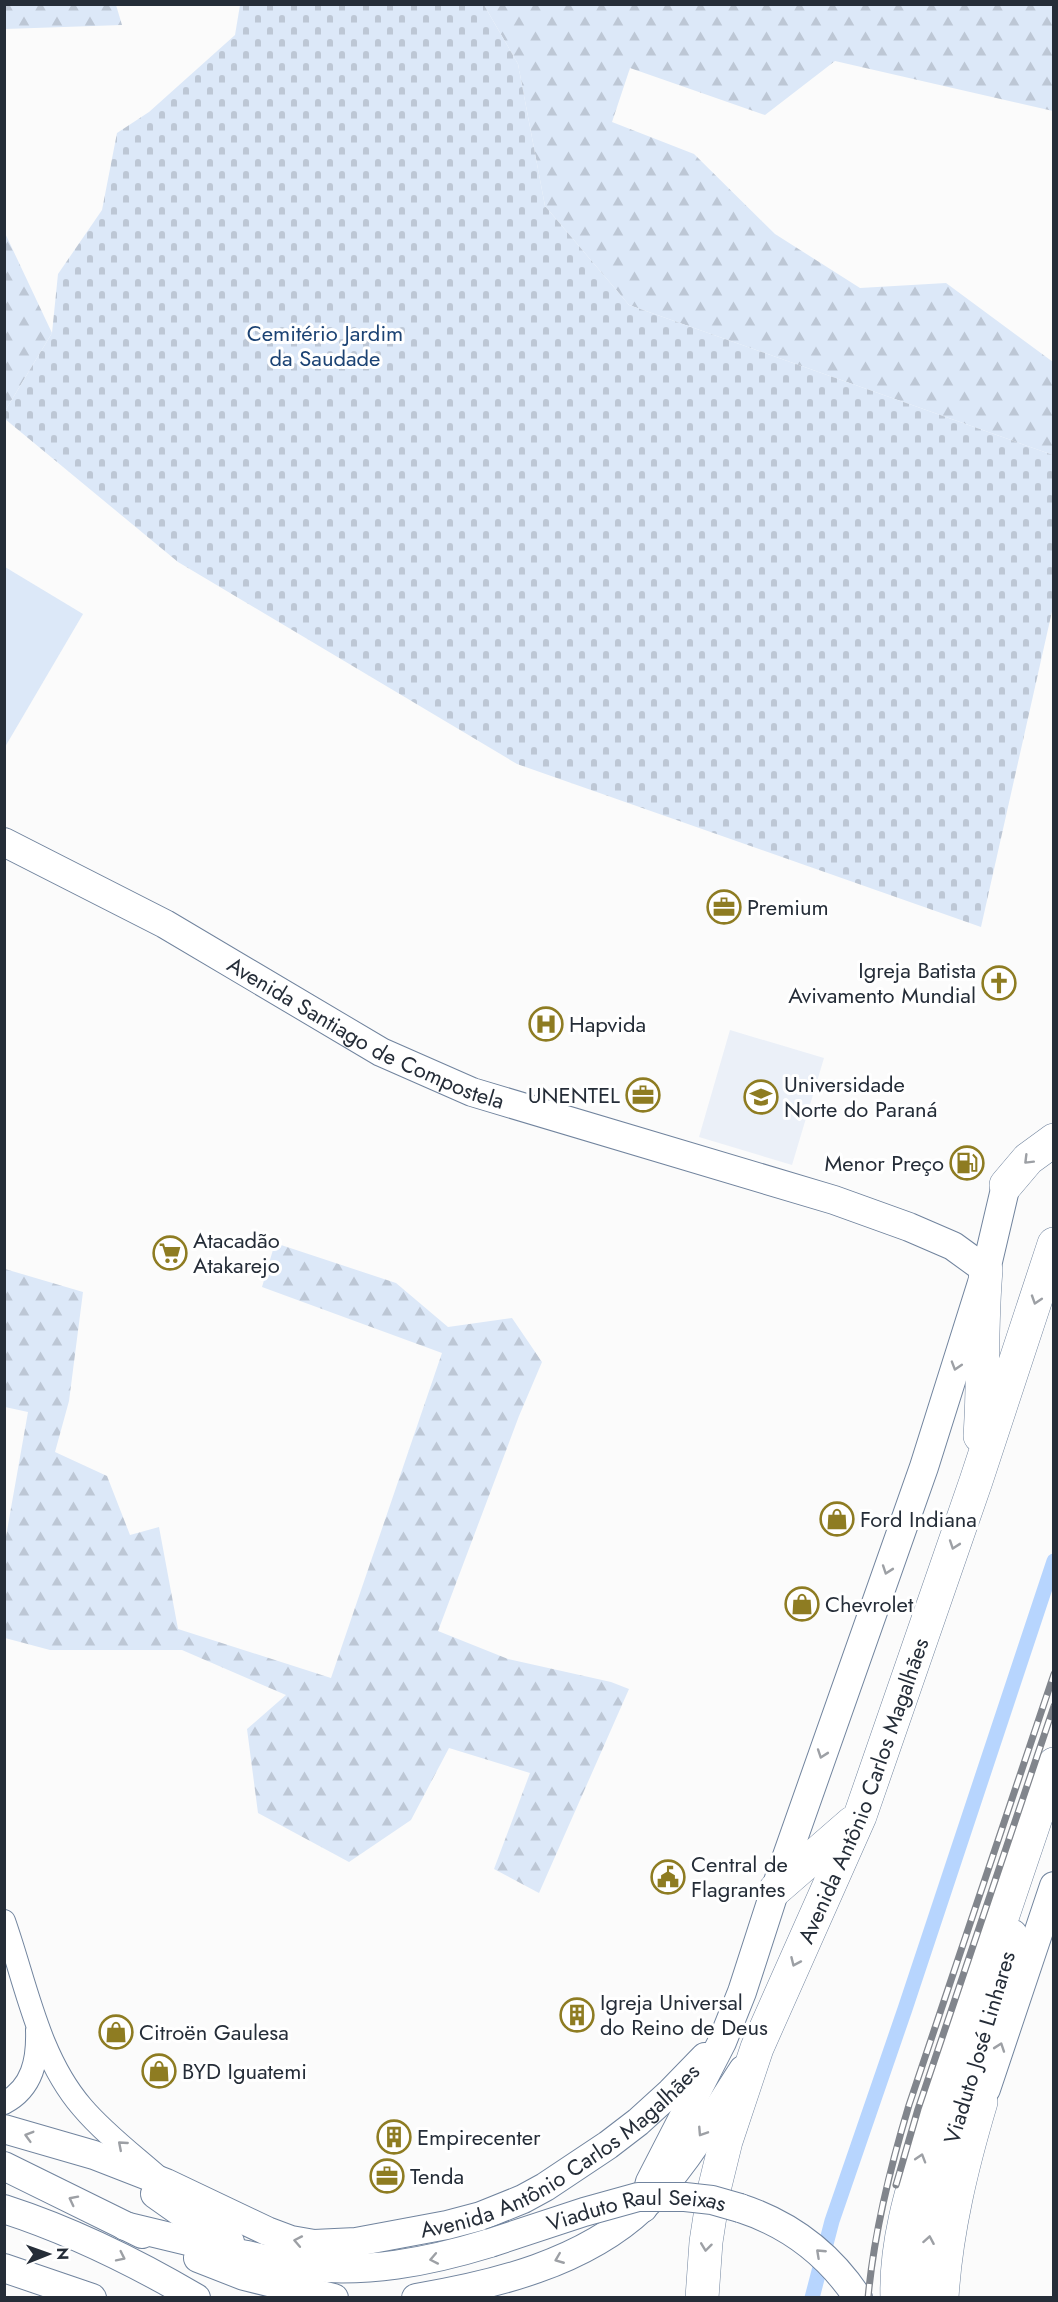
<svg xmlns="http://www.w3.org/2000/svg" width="1058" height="2302" viewBox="0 0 1058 2302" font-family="Jost,sans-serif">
  <defs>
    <pattern id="forest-firs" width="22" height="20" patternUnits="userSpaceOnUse" patternTransform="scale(1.5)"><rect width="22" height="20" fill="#dce8f8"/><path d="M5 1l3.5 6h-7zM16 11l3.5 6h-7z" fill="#bdc7d5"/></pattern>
    <pattern id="cemetery-stones" width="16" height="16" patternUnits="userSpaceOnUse" patternTransform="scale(1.5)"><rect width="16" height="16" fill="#dce8f8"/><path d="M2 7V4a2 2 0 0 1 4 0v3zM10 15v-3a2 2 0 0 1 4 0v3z" fill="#bdc7d5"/></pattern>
  </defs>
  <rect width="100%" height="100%" fill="#fbfbfb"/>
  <path fill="#ebf0f8" d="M730,1030L824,1058L792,1165L699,1137Z"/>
  <path fill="url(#forest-firs)" d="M4,5H116L122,25L5,29Z
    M484,5H1053V111L835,61L765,115L630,68L612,122L694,154L775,234L860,288L946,283L1053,362V455L629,305L545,206L518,64Z
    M4,231L52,333L5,411H4Z
    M275,1243L396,1283L448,1327L512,1318L542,1362L519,1416L438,1631L508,1659L611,1682L629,1689L539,1893L494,1869L530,1773L449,1748L411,1820L349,1862L258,1813L247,1729L286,1695L182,1650H50L5,1638V1542L28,1412L5,1407V1269L83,1292L69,1401L55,1452L107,1476L130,1535L159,1527L178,1629L331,1678L442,1353L262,1287Z"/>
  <path fill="url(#cemetery-stones)" d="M240,5H484L518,64L545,206L629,305L1053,455V607L981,927L517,764L178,562L5,419V411L52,333L58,274L102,210L117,133L149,112L235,35Z"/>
  <path fill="#dce8f8" d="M5,567L83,614L5,747Z"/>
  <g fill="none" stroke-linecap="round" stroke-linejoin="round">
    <path stroke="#b7d5fe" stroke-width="15" d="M812,2298L832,2221L905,2009L1054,1561"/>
    <g stroke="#71849e" stroke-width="24">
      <path id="minor" d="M4,1921C26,1983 38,2056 82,2107C104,2133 132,2154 157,2176
        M4,2103C33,2088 38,2059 37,2030"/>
    </g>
    <g stroke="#71849e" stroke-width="30">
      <g id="major">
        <path id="s1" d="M4,842L165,924L381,1052L472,1092L834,1200L909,1227L953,1246L986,1270"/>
        <path d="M986,2089L1054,1886"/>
        <path id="s2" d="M4,2129L94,2155L166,2183L267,2231L291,2240L314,2244L356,2242L447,2225L481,2216L523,2199L545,2187L608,2145L638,2122L671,2092L705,2057"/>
        <path d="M4,2166L142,2234"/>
        <path d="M155,2194L213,2235L230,2242"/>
        <path d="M643,2208L650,2182L722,2042L742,1992L775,1890L924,1467L986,1270L1006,1185"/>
        <path d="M740,2208C789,2224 829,2254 858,2298"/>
        <path d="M4,2209C72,2231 135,2262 196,2298"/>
        <path d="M125,2226C163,2235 200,2244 237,2253C258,2257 279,2263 300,2266C366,2274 428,2262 490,2243"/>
        <path d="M198,2258L244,2276L334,2298"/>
        <path d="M4,2268L92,2298"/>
        <path d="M416,2298C494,2285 584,2263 643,2207C684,2169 712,2117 743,2070"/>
        <path id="s3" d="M920,2298L941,2175L1013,1934"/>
      </g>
    </g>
    <g stroke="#71849e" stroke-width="34">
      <g id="highway">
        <path d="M1006,1185L1028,1159L1054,1140"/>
        <path d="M980,1436C984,1380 981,1325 986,1270"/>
        <path d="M775,1890L852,1823"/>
        <path id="s4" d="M702,2298L706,2242L714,2190L726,2141L757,2048L860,1816L976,1481L1054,1244"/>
        <path d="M897,2298C895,2243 912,2189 928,2137L1054,1764"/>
        <path d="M942,2298C946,2231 962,2166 981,2102"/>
      </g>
    </g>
    <use href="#minor" stroke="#fff" stroke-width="22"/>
    <use href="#major" stroke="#fff" stroke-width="28"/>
    <use href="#highway" stroke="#fff" stroke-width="33"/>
    <g stroke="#81858c" stroke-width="7">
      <path id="rail" d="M896,2185L918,2109L1054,1706
        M868,2298C874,2232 890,2168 909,2105L1054,1674"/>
    </g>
    <use href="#rail" stroke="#fff" stroke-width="4.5" stroke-dasharray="14" stroke-linecap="butt"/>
    <g stroke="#71849e" stroke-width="30" stroke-linecap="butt">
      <g id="major-bridge">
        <path id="s5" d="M490,2243L584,2212L638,2197H685L712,2200L740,2208"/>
      </g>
    </g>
    <use href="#major-bridge" stroke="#fff" stroke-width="28"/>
  </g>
  <defs><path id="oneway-chevron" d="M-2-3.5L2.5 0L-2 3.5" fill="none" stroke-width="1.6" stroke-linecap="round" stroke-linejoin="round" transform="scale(1.5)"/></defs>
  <g stroke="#9da0a5">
    <use href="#oneway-chevron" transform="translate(1028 1160) rotate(135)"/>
    <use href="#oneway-chevron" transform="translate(1036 1300) rotate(108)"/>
    <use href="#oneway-chevron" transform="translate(956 1366) rotate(107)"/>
    <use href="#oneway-chevron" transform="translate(954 1545) rotate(109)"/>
    <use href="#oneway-chevron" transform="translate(887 1570) rotate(109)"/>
    <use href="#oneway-chevron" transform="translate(822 1754) rotate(109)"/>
    <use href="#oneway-chevron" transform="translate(795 1962) rotate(114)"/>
    <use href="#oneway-chevron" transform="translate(1000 2047) rotate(-71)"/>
    <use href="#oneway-chevron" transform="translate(702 2132) rotate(123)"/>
    <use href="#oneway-chevron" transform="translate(29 2136) rotate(-164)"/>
    <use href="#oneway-chevron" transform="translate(122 2145) rotate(-139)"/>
    <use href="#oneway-chevron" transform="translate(921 2158) rotate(-73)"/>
    <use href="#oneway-chevron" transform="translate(73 2200) rotate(-153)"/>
    <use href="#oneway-chevron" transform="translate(929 2240) rotate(-80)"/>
    <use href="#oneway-chevron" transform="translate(298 2241) rotate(-169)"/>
    <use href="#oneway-chevron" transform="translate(706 2247) rotate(97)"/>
    <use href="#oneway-chevron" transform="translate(820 2253) rotate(-137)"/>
    <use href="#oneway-chevron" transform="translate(121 2257) rotate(26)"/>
    <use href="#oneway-chevron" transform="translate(434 2259) rotate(169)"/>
    <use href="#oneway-chevron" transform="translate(559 2259) rotate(158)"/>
  </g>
  <defs>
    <g id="office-ring" transform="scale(1.725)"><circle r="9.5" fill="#fff" stroke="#8e7c22" stroke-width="1.5"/><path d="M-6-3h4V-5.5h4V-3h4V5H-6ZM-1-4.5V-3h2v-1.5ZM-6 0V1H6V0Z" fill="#8e7c22"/></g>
    <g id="church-ring" transform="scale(1.725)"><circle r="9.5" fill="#fff" stroke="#8e7c22" stroke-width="1.5"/><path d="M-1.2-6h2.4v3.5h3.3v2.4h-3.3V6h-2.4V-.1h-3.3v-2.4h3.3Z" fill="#8e7c22"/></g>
    <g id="hospital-ring" transform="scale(1.725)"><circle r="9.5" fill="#fff" stroke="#8e7c22" stroke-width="1.5"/><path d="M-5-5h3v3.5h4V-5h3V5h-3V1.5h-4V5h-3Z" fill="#8e7c22"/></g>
    <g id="university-ring" transform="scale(1.725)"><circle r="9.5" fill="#fff" stroke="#8e7c22" stroke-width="1.5"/><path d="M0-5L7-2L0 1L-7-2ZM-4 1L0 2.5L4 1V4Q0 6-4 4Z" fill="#8e7c22"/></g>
    <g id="fuel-ring" transform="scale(1.725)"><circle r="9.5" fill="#fff" stroke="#8e7c22" stroke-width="1.5"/><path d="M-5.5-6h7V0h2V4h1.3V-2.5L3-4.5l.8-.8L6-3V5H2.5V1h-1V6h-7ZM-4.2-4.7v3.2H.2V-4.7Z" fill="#8e7c22"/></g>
    <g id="supermarket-ring" transform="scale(1.725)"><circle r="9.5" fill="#fff" stroke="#8e7c22" stroke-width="1.5"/><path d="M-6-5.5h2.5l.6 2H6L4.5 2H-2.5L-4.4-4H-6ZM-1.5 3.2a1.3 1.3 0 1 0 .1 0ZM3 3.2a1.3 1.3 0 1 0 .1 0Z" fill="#8e7c22"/></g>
    <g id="shop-ring" transform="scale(1.725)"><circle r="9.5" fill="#fff" stroke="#8e7c22" stroke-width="1.5"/><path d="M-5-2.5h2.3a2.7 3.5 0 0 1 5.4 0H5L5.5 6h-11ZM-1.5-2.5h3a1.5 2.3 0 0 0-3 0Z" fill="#8e7c22"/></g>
    <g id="civic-ring" transform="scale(1.725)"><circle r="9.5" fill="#fff" stroke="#8e7c22" stroke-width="1.5"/><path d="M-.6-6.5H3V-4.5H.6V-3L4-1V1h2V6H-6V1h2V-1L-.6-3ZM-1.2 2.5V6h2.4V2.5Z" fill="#8e7c22"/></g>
    <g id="building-ring" transform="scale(1.725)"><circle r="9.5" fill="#fff" stroke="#8e7c22" stroke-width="1.5"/><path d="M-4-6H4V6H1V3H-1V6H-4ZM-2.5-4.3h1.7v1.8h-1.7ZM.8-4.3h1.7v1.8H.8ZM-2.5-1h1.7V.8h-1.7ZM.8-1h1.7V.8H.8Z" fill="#8e7c22"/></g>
  </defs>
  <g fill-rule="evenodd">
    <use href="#office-ring" x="724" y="907"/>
    <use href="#church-ring" x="999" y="983"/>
    <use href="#hospital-ring" x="546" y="1024"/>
    <use href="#office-ring" x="643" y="1095"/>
    <use href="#university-ring" x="761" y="1097"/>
    <use href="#fuel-ring" x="967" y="1163"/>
    <use href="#supermarket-ring" x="170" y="1253"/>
    <use href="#shop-ring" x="837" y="1519"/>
    <use href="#shop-ring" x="802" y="1604"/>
    <use href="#civic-ring" x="668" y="1877"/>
    <use href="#building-ring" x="577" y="2015"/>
    <use href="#shop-ring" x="116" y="2032"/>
    <use href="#shop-ring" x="159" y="2071"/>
    <use href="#building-ring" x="394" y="2137"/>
    <use href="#office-ring" x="387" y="2176"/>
  </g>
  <g text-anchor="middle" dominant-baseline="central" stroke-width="6" stroke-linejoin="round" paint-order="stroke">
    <g font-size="22" fill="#1c4374" stroke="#fff">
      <text x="325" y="333">Cemitério Jardim<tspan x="325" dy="25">da Saudade</tspan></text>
    </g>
    <g font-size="22" fill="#252d38" stroke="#fff" text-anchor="start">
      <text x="747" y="907">Premium</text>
      <text x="976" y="970" text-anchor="end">Igreja Batista<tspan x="976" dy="25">Avivamento Mundial</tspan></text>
      <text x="569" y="1024">Hapvida</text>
      <text x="784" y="1084">Universidade<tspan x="784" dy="25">Norte do Paraná</tspan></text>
      <text x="620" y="1095" text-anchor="end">UNENTEL</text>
      <text x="944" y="1163" text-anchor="end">Menor Preço</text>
      <text x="193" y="1240">Atacadão<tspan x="193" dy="25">Atakarejo</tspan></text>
      <text x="860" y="1519">Ford Indiana</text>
      <text x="825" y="1604">Chevrolet</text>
      <text x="691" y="1864">Central de<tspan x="691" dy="25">Flagrantes</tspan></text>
      <text x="600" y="2002">Igreja Universal<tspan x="600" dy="25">do Reino de Deus</tspan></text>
      <text x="139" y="2032">Citroën Gaulesa</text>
      <text x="182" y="2071">BYD Iguatemi</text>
      <text x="417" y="2137">Empirecenter</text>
      <text x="410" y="2176">Tenda</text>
    </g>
    <g font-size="22" fill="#252d38" stroke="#fff">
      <text stroke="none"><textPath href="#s1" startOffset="410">Avenida Santiago de Compostela</textPath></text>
      <text stroke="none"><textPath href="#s4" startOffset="536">Avenida Antônio Carlos Magalhães</textPath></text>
      <text stroke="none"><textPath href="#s3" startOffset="258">Viaduto José Linhares</textPath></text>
      <text stroke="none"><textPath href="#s2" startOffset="602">Avenida Antônio Carlos Magalhães</textPath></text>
      <text stroke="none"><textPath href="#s5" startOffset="152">Viaduto Raul Seixas</textPath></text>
    </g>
  </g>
  <rect width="1058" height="2302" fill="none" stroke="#252d38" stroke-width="12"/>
  <g transform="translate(48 2254) rotate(89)" stroke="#ffffff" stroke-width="4.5" paint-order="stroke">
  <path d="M0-4.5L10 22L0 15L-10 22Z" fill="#252d38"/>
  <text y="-9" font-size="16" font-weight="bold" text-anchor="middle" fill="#252d38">N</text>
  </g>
</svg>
